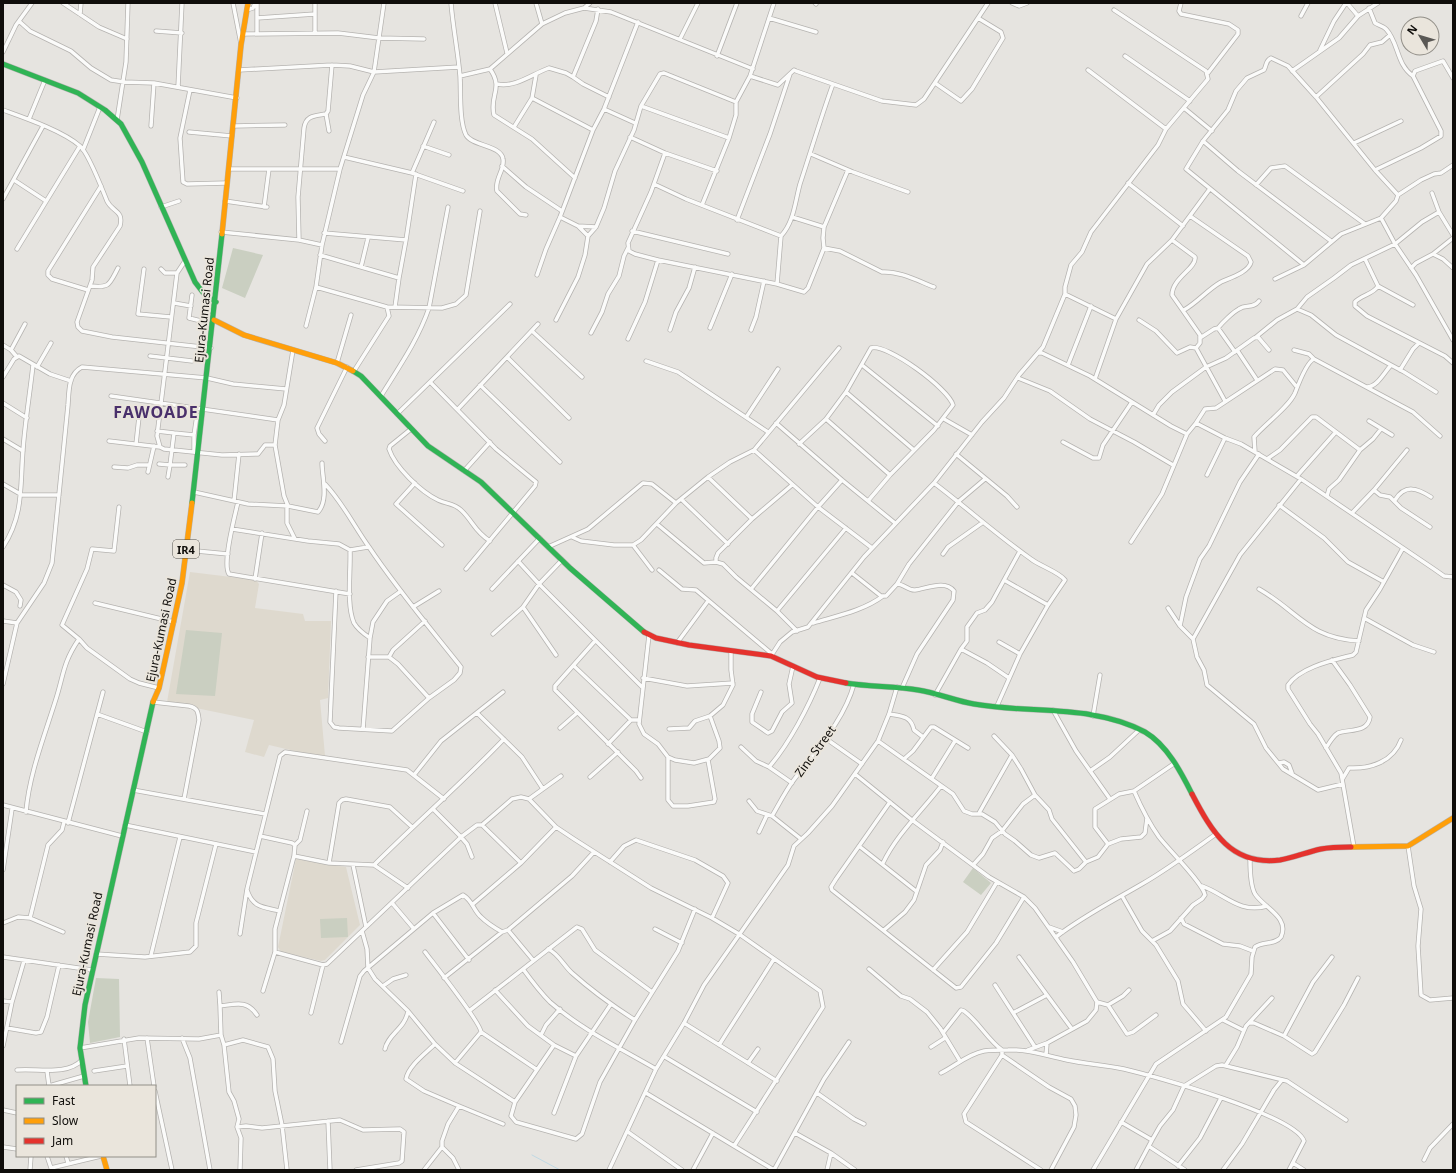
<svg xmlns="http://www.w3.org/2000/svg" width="1456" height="1173" viewBox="0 0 1456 1173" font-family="'Noto Sans',sans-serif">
  <rect width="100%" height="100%" fill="#e6e4e0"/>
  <path fill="#ded9ce" d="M190,572L256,580L259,584L255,608L303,614L305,621H331L328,698L320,700L325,756L299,752L269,745L264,757L245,752L254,720L167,702Z
    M296,859L346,867L360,925L325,960L321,961L281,952L278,947Z"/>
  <path fill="#cacfc1" d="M233,248L263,255L245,298L222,288Z
    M186,630L222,633L215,696L176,694Z
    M973,868L991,883L981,895L963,882Z
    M347,918L348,937L321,938L320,919Z
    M96,978L119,979L120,1037L90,1043L88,1022Z"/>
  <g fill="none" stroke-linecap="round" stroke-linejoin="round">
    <path stroke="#c0d9e4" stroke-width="1" d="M532,1155L560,1170"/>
    <g stroke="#b5b3b0" stroke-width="5">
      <path id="street" d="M63,3L99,27L127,39
        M233,3L241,44
        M257,3V33
        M315,3V33
        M384,3L374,72L363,95L340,169L322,245L316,287L387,307L442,308L456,304L466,295L480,211
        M451,3C453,28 458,52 460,76C461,92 459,121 466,135C472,146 501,145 503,159C505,170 494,179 497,191L520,214L526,215
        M495,3L507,53
        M536,3L542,24
        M815,3L816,4
        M1012,3L1019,6L1027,3
        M1181,3L1179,11L1181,14L1229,24L1238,30V34L1208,73
        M1347,3L1358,16
        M584,8L590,3
        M1369,8L1375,23C1378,25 1383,26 1386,29C1399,43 1396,64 1413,76
        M247,10L253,8L255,3
        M80,14L81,3
        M1301,16L1308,3
        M257,18L315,14
        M769,18L816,32
        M20,22L30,31L71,51L91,68L111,80L124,82L154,83L237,98
        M156,31L182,33
        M243,34L338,33L379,38L424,39
        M680,39L698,3
        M1320,50L1334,21L1346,3
        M3,52L16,25L32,3
        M717,56L737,3
        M1125,56L1190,101
        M490,69C504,89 489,95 494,115L532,139L575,178
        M239,70L332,65L350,66L374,72L459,67
        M1088,70L1166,129
        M1292,71L1339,38L1358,16L1378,3
        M460,76L490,69L542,24L565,13L584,8L611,12L753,69
        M750,76L778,85L794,70L796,71L833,84
        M573,77L583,84L609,97
        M935,83L961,101L972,89L1003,38L1001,32L978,18
        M497,84C515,88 532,74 549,68L566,73L573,77L596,21L598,9
        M178,87L182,3
        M190,90L180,138L183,182L187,184L227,183
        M1316,97L1363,54L1370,45L1382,42L1390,35
        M532,98L593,130
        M641,106L729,138
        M1184,108L1212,131
        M604,109L635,123
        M3,110C25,118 63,131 80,146C89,154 102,189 107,201C112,212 124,210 120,226L93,267L92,280L77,322L78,327L82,331L112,337L211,348
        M326,114L329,131
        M29,119L45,80
        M117,120L126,62L128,3
        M151,126L154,83
        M234,126L285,125
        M514,127L532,98L536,75
        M189,132L232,136
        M630,137L665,153L717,171
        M1203,141L1238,171L1331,241
        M1354,143L1401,121
        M423,146L449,155
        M83,150L100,107
        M665,153L651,192L628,243L629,251L635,254L658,260L777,284
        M811,154L853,172L908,192
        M344,157L412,173L463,191
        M502,166L526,187L562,211
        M229,169H340
        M848,170L824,227L823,238L824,248L808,288L804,292L777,284L781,236C794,222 795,202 800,184C811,151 821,117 833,84L882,101L916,105L924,99L988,3
        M1375,170L1421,148L1441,136V131L1413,76L1415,71L1443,61L1453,78
        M412,173L434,122
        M14,180L46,201
        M1128,183L1183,226
        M654,184L686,199L781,236
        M1256,185L1271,168L1285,166L1365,224
        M1432,193L1439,212L1453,235
        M3,199L43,126
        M225,201L267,207
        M702,205L729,138L736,115V102L750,76L774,3
        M161,207L179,201
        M264,207L269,169
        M1439,212L1422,222L1395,244L1416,275L1453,340
        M560,217L578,226L588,236
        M792,217L824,227
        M737,220L770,134L790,74
        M578,226L596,227
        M632,231L728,254
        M221,232L299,240L322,245
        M324,233L406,240L416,174
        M299,240L298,197L304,128C306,115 315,116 326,114L328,111L332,65
        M1172,240L1195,257C1197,268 1172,278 1172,295L1200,335V343L1196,348L1225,401
        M824,248L840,251L882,272C900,271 918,281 934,287
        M17,249L80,146
        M1433,254L1453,238
        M320,255L399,278L395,307
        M1365,259L1378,286C1374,294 1361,295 1355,302V306L1367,316L1445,356L1453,363
        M185,261L177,273L157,436L160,447L164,449L222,455L258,454L265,445H275
        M1304,265L1186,169L1203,141L1228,110L1236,91L1247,78L1264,70C1267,65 1265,61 1271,58L1288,66L1316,97L1375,170L1398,195
        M361,267L368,238
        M1411,268L1416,263L1433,254L1443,259L1453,268
        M144,269L138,314L171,317
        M161,269L165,273H177
        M537,275L546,249L560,217L593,130L604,109L638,22
        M399,278L406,240
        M1275,279L1304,265L1341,234L1381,218L1396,201L1398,195L1421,180L1434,174L1441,173L1453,165
        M90,286C110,288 109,285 118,268
        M1378,286L1413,305
        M88,290L52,279L48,275V271L101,186
        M1065,294L1116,319L1147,264L1172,240L1209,190
        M192,295L189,318L201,321
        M174,303L191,306
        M1297,309L1311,315L1336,335L1391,365
        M1184,310C1198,302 1207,290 1221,282C1230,278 1249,272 1251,262L1248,256L1190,216
        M556,320L578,277L585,255L588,236L596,227L604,208L615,171L634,130L641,106L660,74L664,73L736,102
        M1139,320L1156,331L1177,353L1190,347L1196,348
        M306,326L316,287
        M710,328L732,274
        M1218,328C1222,323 1233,312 1239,309C1246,304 1253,309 1259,301
        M670,330L676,312L689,288L695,267
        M751,330L756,317L764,281
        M532,331L582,377
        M591,333L602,312L608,294L619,276L624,256L628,248
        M1256,337L1277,320L1297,309L1307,297L1334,278L1351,265L1395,244L1381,218
        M1200,338L1214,329L1218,328L1235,352
        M628,339L645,302L658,260
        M3,345L11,350L17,357
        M11,350L25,324
        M1237,350L1257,380
        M1294,350L1309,354L1314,359
        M1039,353H1042L1090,376L1171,426L1187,434
        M150,356L192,361
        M507,357L569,418
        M646,361L678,372L768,432
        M337,363L351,315
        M862,365L938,426
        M1068,365L1091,306
        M37,367L51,343
        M1400,370L1413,349L1419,343
        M354,371L389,316L387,307
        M3,377L14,359L19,356L50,374L71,381
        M1018,378L1050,391L1090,419L1134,442L1173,465
        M1095,379L1116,319
        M430,382L496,449L536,482L535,486L466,569
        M480,385L560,462
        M1296,386L1283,370L1275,369L1216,408L1205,409L1196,423L1225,438L1241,444L1301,479L1434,569L1444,576L1453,577
        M1367,387C1377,387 1384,373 1391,365L1404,372L1436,392
        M846,392L914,450
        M111,396L278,420
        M381,396C399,367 418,340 429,308L448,207
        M3,403L27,418
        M458,409L538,324
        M397,414L510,304
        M1153,415L1159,405L1172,392L1206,367L1226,358L1254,338L1258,337L1269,350
        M747,416L778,369
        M826,419L890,475L868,501
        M944,419L972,435
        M1369,421L1392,435
        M776,423L842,480L895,523
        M411,429L390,446L389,449C395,467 421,492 438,500C446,504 454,503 461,510C473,521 474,531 490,541
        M157,431L174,433
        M194,435L197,415
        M3,439L23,451
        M109,441L160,447
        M325,441L319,434L317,428L347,367
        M1063,442L1093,458H1099L1103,445L1132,402
        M136,444L139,417
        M799,444L826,419L846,392L871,348C887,343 949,389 953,405L934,430L890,475
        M754,450L818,507L872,548
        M1255,452L1254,437C1265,424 1289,407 1295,393C1298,385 1307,362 1314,359L1413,412L1440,436
        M956,454L1007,496L1017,507
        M1267,459L1280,450L1312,417H1316L1360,450
        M159,464L170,465L168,477
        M185,465H170L174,433L194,435V452
        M114,467L128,468L137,465H149
        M464,471L490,442
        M148,472L154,446
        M1207,475L1225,438
        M1297,476L1335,433
        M708,477L752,519L718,553L716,558V562
        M415,483L396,504L442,545
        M934,483C967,508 997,535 1031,559C1040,566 1059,572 1065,580L1048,605L1020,654
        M3,484L22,495H59
        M325,484C343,503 354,526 369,547C397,589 430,628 461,667L460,673L454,680L429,698L392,731L339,728L334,727L330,722L336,591
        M1374,490L1380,495L1390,497L1401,508L1430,527
        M194,492L248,504L288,506L318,512C329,500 322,477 322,463
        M1327,496L1329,489L1339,480L1360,450L1373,439L1381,429
        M681,499L728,544
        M1395,500C1405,484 1417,488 1431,497
        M234,501L239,454
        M238,502C235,515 222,564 229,574L350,594
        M1279,505L1324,538L1348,562L1384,582
        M287,506V523L295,539
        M288,506L284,496L275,445L278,420L284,405L293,350
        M119,507L114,551L92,549L87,569L62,625L79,639L87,648L130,679L139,683L159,688
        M1352,513L1374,490L1407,450
        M752,519L792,485
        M657,524L704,563L716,562L723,564L736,577L777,611L797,631
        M232,529L308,541L339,544L350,550
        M572,537L581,541L614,545H633L641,540L676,503L708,477L730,462L754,450L839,348
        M1131,542L1162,494L1187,434L1196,423
        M633,545L652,570
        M3,547C24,515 20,486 23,450C25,422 30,393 33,365
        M368,547L350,550C351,570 346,605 354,623C358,630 364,634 370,638
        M548,547L588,529L643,483L652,484L676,503
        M186,550L228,554
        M943,554L948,547L982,523
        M518,561L539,584L642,687
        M659,570L682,589L696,590L772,654
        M852,573L881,596H886L897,584L909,564L959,501L985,479
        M255,579L262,533
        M1004,580L1048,605
        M897,584C904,584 909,591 915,590C926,589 945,579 954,591L953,600L917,654L902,688
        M3,585L16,592L21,600L20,606
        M752,588L818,507L842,480
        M492,589L540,538
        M1259,589C1299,612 1308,638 1359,641
        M95,603L174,622
        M413,607L439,591
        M523,607L556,655
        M1168,608L1180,626L1193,639L1197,657L1204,670L1207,685L1254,724L1266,748L1283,769L1318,790L1343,784
        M777,611L846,528
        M1364,618L1413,645L1434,652
        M3,621L17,623L44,583L52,563L68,405C69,391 68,374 82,367L207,378L233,384L286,389
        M813,623C836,616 863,611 883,596
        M1180,626L1186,597L1200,559L1209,546L1240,482L1259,454
        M493,634L523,607L539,584L562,560
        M649,635L639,724L644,734L658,744L668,757L675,760L694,763L709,759L720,748L719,741L710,716L723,705L733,685L731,670V651
        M1193,639L1240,555L1301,479
        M595,641L555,686V690L636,771L641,778
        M677,643L708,601
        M961,649L967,641V627L977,613L985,610L992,602L1020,551
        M771,656L780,642L792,632L808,627L864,557L934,483L982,422L1004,398L1019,375L1043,347L1065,294V287L1071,265L1082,252L1091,232L1158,145L1166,129L1208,79L1206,71L1114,10
        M368,657H389L398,664L429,698
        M389,657L393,650L425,621
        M574,666L631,720
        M643,678L687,686L733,683
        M3,684L17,623
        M761,692L752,714V722L768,733L772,731L782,712L792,703L789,684L793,666
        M935,695L961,649L987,663L1009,678
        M153,702L189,706C198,708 198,712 199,720L184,799
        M997,706L1020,654L999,642
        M1053,710L1076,751L1110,799
        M477,713L522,757L543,789
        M97,714L147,732
        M889,714C902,716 911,716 914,730L923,737
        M1093,716L1100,675
        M560,728L577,713
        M363,729L370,638L373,622L387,601L401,591
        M669,729L689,728L695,721L710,716
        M994,736L1012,755L1021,769L1035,795L1049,810L1052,819L1086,862
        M825,738L862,764
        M878,741L953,794L964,811L972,814H982L995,822L1005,834L1015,841L1031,855L1039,858L1055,853L1074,871L1079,869L1086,862L1098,857L1108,844L1121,839L1141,837L1145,833L1147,818
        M608,744L631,720H639
        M741,747L756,761L769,767
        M1326,748C1329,743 1333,736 1338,733C1349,729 1368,733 1370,717L1350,685L1332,660
        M668,757V800L673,806H688L714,802L715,799L708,760
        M904,759L913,751L931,727H934L968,748
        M1279,763L1284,762L1289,765L1292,773
        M1090,771L1110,757L1139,730
        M855,774L912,820L989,877L1024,897L1035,908L1073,962L1097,1002L1096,1010L1087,1021L1047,1043L1028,1050
        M414,775L441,741L503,692
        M590,777L618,752
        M932,778L955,741
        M1343,778L1349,768C1370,769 1393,762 1401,740
        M792,783L769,767C789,744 809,706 820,678
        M133,790L265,814
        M529,799L561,776
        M749,801L757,811L772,816L801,839
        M890,802L836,879L831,887L832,890L956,988L961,987L996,943L1024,897
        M3,805L122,836
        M433,809L461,837L477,825H482L512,799L521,797L529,799L556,827L574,839L651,888L712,918L739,934L820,991L823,1007L734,1146
        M26,812C29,775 44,737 55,702C64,675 62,664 79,639
        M979,813L1012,755
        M772,816C779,804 785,792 793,781C815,751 844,721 854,684
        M68,823L103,692
        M125,825L256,852
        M482,825L521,863L556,827
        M759,832L767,815
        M260,836L292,843L295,845L294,856L329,863L374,865L408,888
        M1108,844L1095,827V809L1119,794L1134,791
        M295,845L300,840L307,811
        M859,846L916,891
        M1408,846L1414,886L1421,909L1418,946L1421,995L1430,1000L1453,998
        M1354,847L1341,773L1318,734L1310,724L1288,689V685C1300,667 1334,660 1353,655L1356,652L1366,610L1380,589L1403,548
        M610,862L624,846L636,840L695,860L723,876L728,883L712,918
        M329,863L339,803L342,800L346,799L390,807L412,827
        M883,863C897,834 922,811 941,786
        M974,864L983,854L992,838L1002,831L1023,804L1035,795
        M353,865L366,927
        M374,865C417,822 462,783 504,739
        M3,870L12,809
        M1202,886C1225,894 1239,914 1267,906
        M247,890C253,908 263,907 280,911
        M1122,896L1142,931L1156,945L1178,981L1183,1004L1206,1031
        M392,903L414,929
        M473,904L521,863
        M433,913L469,960
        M30,918L63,932
        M1181,918L1184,924L1223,944L1240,946L1253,951
        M3,923L18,917L30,918L48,845L62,830L64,822
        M1049,927L1063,932
        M655,929L682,943
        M508,930L533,960
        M884,930L905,912L914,900L926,865L940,850L943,842
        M362,931L367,949L368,968L375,979L408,1011L435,1044L455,1063L515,1102
        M240,934L247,889L280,756L285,752L407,770L444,799
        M1056,937C1083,916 1113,901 1142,884C1168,869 1192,851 1216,834
        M1152,941L1170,931L1193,905L1202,899L1205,895C1203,883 1168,849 1159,837C1149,823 1141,807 1134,791L1175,763
        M548,949C558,953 564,966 572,973C591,990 613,1006 635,1020
        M275,952L323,965L327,964L461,837L467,844L472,857
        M425,952C434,964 481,1023 481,1032L536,1069
        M96,954L145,957L190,952L196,946V923L216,844
        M151,955L180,837
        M3,957L92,970
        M1019,957L1072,1029
        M523,969C531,980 540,992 550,1002C582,1030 620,1048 656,1069
        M869,969L901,996L910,999L927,1012L940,1028L960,1061
        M933,970L967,932L997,882
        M444,978L502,932L508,930L572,876L594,852
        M995,985L1035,1047
        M383,986L393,979L406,975
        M495,990L528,1026L554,1045L576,1056
        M263,991L275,952V929L294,856
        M219,992L220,1006
        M3,1001L12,1002
        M1097,1002L1108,1005L1123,996L1129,990
        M1108,1005L1127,1034L1133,1032L1156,1015
        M469,1011L577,927L582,929L595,950L652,992
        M311,1013L323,965
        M1013,1013L1047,995
        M1223,1020L1243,1030
        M684,1023L777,1081
        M1250,1023H1254L1284,1036L1312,1054L1315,1052L1344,1005L1358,978
        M7,1028L36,1033L41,1032L47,1017L59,965
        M943,1033L961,1010L964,1011C979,1022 987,1039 1002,1050V1055L964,1114L966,1122L1041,1170
        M221,1035L220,1006C237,1004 247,1000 257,1015
        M541,1035L546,1025L560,1009
        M1284,1036L1313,982L1332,957
        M147,1038L154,1086
        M182,1038L190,1058L210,1170
        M124,1039L130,1086
        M341,1042L360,976L364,971L433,913L463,895C473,901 473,910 481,917C487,923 495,928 502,932
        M224,1045L243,1040L268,1047L273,1059L275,1091L282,1125L287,1170
        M554,1045L515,1102L511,1116L516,1122L576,1139L582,1134L600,1082L635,1020L678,951L695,909
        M719,1045L774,959
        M3,1046L12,1002L24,961
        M931,1047L945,1038
        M80,1048L139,1038L199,1039L221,1035L224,1045L229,1092L234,1101L239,1119L237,1127L241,1138L240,1170
        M385,1049C388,1034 405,1029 408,1011
        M1002,1055L1049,1087L1071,1099L1075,1106L1076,1115L1074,1127L1051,1170
        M1046,1055L1047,1043
        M665,1057L757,1112
        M455,1063L481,1032
        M748,1063L758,1049
        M1226,1065L1237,1047L1246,1026L1272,998
        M17,1070C37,1068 67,1076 82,1060
        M47,1071L49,1086
        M94,1071L127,1066
        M941,1073C955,1066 968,1054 984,1051C991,1050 1000,1050 1008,1050C1029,1049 1047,1056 1067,1060C1086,1064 1105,1065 1124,1069C1154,1076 1295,1115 1304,1141L1289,1170
        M49,1086L84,1076
        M155,1091L172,1170
        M646,1093L774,1170
        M817,1093L854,1119L864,1124
        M459,1106L503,1124
        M3,1110L17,1113
        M554,1113L576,1056L611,1004
        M328,1121L330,1170
        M1121,1122L1152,1140L1136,1170
        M237,1127L246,1126L262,1128L340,1120L363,1130L400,1129L404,1132L402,1161L399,1163L356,1170
        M628,1132L682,1170
        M795,1133L831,1153L855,1170
        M1152,1140L1160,1126L1173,1110L1184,1086L1216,1066L1222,1065L1287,1081L1346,1120
        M3,1147L17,1149
        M442,1147L453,1158L459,1170
        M1150,1147L1185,1170
        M47,1156L51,1168L101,1156
        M66,1156L68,1163
        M1424,1160L1430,1148L1453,1124
        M1293,1163L1304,1170
        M1178,1166L1200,1138L1221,1098
        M30,1170L31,1156
        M424,1170L442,1147V1141L448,1124L459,1106L424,1091L406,1079C408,1066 426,1053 435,1044
        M609,1170L656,1069L684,1023L704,985L788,865L794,846L808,833L832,806L878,741L889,714L897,687
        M693,1170L713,1133
        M774,1170L824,1079L849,1042
        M827,1170L831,1153
        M1093,1170L1156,1064L1226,1017L1251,974L1252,957L1255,947C1263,941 1275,945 1281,937C1290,917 1264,908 1255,894C1250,885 1250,869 1250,859
        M1223,1170L1242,1144L1274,1090L1282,1080"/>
    </g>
    <g stroke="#b5b3b0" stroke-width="6">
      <path id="fast" d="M3,64L78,93L105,110L121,124L142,162L195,282L205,295L216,302
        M353,371L361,376L428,446L481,482L570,568L644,632
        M192,503L222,234
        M846,683C870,687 894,686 918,690C937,693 956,701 974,704C1030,714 1093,704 1145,732C1167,745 1181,772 1192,794
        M86,1086L80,1048L85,1005L153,702"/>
    </g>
    <g stroke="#b5b3b0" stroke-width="6">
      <path id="slow" d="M222,234L241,45L248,3
        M214,320L244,335L337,363L353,371
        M153,702L159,688L182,583L192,503
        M1351,847L1408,846L1453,818
        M103,1156L107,1170"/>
    </g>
    <g stroke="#b5b3b0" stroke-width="6">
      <path id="jam" d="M644,632L656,638L689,645L771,656L817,677L846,683
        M1192,794C1212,832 1231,866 1280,860C1293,858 1307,852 1321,849C1331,847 1341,847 1351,847"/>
    </g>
    <use href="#street" stroke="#fbfbfa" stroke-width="3.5"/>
    <use href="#fast" stroke="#30b455" stroke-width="5"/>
    <use href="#slow" stroke="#ff9f0a" stroke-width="5"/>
    <use href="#jam" stroke="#e5322d" stroke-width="5"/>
  </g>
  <g text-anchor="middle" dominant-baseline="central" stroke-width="4" stroke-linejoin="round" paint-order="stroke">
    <rect fill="#eae5dc" stroke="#514e49" stroke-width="1" x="173" y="540" width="26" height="18" rx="3"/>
    <g font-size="11" font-weight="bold" fill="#0f0d0a">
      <text x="186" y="549">IR4</text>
    </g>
    <g font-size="12" fill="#0f0d0a" stroke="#eae5dc">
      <text transform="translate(204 310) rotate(-84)">Ejura-Kumasi Road</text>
      <text transform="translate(161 630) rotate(-78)">Ejura-Kumasi Road</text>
      <text transform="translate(815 751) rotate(-54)">Zinc Street</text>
      <text transform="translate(87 944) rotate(-78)">Ejura-Kumasi Road</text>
    </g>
    <g font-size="16" font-weight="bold" letter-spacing="1" fill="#4a306b" stroke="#eae5dc">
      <text x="156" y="412">FAWOADE</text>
    </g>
  </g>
  <rect width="1456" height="1173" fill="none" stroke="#0f0d0a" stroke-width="8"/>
  <rect x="16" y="1085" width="140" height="72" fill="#eae5dc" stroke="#928f88"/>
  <rect x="24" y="1098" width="20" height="6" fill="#30b455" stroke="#928f88"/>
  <text x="52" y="1105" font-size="12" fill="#0f0d0a">Fast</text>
  <rect x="24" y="1118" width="20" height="6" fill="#ff9f0a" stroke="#928f88"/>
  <text x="52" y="1125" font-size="12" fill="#0f0d0a">Slow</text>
  <rect x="24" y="1138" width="20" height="6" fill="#e5322d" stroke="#928f88"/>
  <text x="52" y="1145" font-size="12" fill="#0f0d0a">Jam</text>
  <g transform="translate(1420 36) rotate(308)"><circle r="19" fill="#eae5dc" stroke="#928f88"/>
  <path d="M0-3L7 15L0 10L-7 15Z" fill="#5a5855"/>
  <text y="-6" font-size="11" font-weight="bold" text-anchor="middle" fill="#0f0d0a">N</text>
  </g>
</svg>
